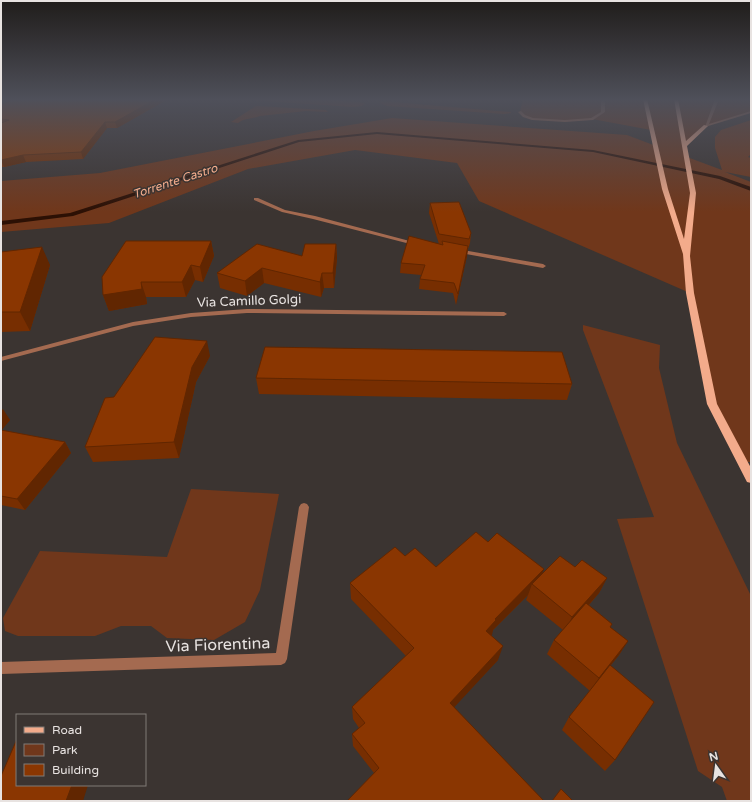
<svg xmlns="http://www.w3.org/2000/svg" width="752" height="802" viewBox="0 0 752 802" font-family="'Varela Round',sans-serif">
  <rect width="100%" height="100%" fill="#3b3431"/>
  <path fill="#70371b" d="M237,99H323L365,103L362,106L353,107Z
    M523,99H751V112L706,126L684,146L687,157L722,170L715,148V137L721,130L751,120V154L748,157L751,158V177L725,172L751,182V462H742L712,404L690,293L479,201L457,163L355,150L248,169L109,223L1,232V181L100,173L314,131L392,118L627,135L656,146L651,130L592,119L565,121L532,119L524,116L520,112Z
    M381,101L511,112V113L504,114L387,106L380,103Z
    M256,106L326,110L328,112L306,111L260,116C252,119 244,118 238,123L231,122Z
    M583,325L660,345L659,368L677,443L751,596V801H727L722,787L698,771L617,519L654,517L583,330Z
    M191,489L279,494L260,590L245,622L214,640L167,638L151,626H121L95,636H18L5,631L3,618L40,551L167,557Z"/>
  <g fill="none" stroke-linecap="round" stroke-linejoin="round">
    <path fill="#2c1004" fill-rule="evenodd" d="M377,132L593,150L720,176L751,187V191L719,179L593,152L377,134L299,142L73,216L1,225V221L70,213L298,140Z"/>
    <path fill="#a46a50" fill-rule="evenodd" d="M601,99H605V112L593,120L565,122L532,120L523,117L518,112L521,111L525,115L533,118L565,120L591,118L601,112Z
      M715,99H719L709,124L751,111V113L705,127Z
      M254,198H258L285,210L315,216L421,244L418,246L313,219L282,212L254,200Z
      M457,249L543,264L546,266L543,268L455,252L454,251Z
      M247,309L504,312L507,314L504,316L247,313L191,317L133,326L1,361V357L133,322L191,313Z
      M304,503L307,504L309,507L287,659L285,663L281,665L1,674V662L276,653L299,507L301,504Z"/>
    <path fill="#f3ab8b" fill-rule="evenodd" d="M643,99H647L668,189L684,239L690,193L674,99H678L686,141L704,125L708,126L687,146L696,193L690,256L694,293L717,404L751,468V483L747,482L707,404L686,293L683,254L662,189Z"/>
  </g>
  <path fill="#772e01" d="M15,99H168L117,128H107L83,159L26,162L4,167H1V105Z
    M430,203L471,233L470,243L468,249L467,256L456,305L453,293L419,289L420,279L421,275L400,273L401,263L439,244L429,213Z
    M211,241L214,256L203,282L195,280L186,297H146L147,304L109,311L103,295Z
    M336,244L337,258L334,288H324L321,297L264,283L247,296L220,288L217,273L302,256Z
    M1,252L50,265L30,331L1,332Z
    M210,356L196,382L179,458L93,462L85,447L114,397Z
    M256,378L572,384L567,400L259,394Z
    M1,409L10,420L1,430L65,442L71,453L25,510L1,505Z
    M488,542L542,574L575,567L607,578L599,593L589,605L612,624L610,627L628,641L619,655L611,665L615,760L605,771L562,730L569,717L590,691L547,654L554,640L563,630L526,600L528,595L493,630L491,635L498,660L454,707L374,773L353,746L352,734L359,728L353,719L352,707L406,656L351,599L350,583L405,556L436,567Z"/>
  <path fill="#612601" d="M156,99H168L117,128L115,122Z
    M105,122L107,128L83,159L81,152Z
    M23,155L26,162L4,167L1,160Z
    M211,241L214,256L203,282L200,267Z
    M336,244L337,258L334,288L333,273Z
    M468,246L467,256L456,305L458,294Z
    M42,247L50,265L30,331L20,312Z
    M191,265L195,280L186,297L182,282Z
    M262,268L264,283L247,296L245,281Z
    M322,273L324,288L321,297L320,282Z
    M141,282L146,297L147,304L109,311L103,295Z
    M207,341L210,356L196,382L179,458L174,442L192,367Z
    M3,409L10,420L1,431V411Z
    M65,442L71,453L25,510L17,499Z
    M544,569L538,585L532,584L528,595L493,630L492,635L482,645L486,631L495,619Z
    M607,578L599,593L565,632L572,617Z
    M628,641L619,655L590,691L599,678Z
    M503,646L498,660L447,715L450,703Z
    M72,785H88L83,801H66Z"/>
  <path fill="#8a3601" stroke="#612601" d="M15,99H156L115,122H105L81,152L23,155L1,160V123L9,120L1,119V105Z
    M459,202L471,233L469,239L439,234L430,203Z
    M409,236L443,245L442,241L468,246L458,294L454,283L420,279L425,265L401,263Z
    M126,241H211L200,267L191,265L182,282H141L142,289L103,295L102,277Z
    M257,244L302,256L305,244H336L333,273H322L320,282L262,268L245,281L217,273Z
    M42,247L20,312H1V252Z
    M155,337L207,341L192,367L174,442L85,447L105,398L114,397Z
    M265,347L562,352L572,384L256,378Z
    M1,430L65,442L17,499L1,496Z
    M476,532L488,542L497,533L544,569L495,619L496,620L486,631L503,646L450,703L544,801H347L379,768L352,734L365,723L352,707L414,648L350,583L395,547L405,556L415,548L436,567Z
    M560,556L575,567L582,560L607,578L572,617L532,584Z
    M586,603L612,624L610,627L628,641L599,678L554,640Z
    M610,665L654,702L615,760L569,717Z
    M17,739V785H72L66,801H1V776Z
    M561,789L573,801H552Z"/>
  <linearGradient id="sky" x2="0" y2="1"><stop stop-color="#201d1b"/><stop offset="0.47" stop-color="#4f505a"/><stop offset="1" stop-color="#4f505a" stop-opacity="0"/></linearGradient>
  <rect width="752" height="212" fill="url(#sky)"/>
  <g text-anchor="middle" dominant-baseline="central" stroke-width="3" stroke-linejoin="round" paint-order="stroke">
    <g font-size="12" font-style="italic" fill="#f4ad8d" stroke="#3b3431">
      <text transform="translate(175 181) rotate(-18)">Torrente Castro</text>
    </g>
    <g font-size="13" fill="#e8e3e1" stroke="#3b3431">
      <text transform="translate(249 301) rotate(-2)">Via Camillo Golgi</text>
    </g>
    <g font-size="16" fill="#e8e3e1" stroke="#3b3431">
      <text transform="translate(218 645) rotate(-2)">Via Fiorentina</text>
    </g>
  </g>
  <rect width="752" height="802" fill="none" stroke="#e8e3e1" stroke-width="4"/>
  <rect x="16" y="714" width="130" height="72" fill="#3b3431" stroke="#807a77"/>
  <rect x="24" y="727" width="20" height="6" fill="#f3ab8b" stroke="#807a77"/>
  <text x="52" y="734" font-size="12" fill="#e8e3e1">Road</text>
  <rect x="24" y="744" width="20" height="12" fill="#70371b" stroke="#807a77"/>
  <text x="52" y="754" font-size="12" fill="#e8e3e1">Park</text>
  <rect x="24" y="764" width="20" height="12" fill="#8a3601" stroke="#807a77"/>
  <text x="52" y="774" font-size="12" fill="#e8e3e1">Building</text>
  <g transform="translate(716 766) rotate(346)" stroke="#3b3431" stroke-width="3" paint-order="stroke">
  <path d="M0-3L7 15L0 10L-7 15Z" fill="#e8e3e1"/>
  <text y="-6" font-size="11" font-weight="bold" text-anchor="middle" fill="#e8e3e1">N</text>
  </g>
</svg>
